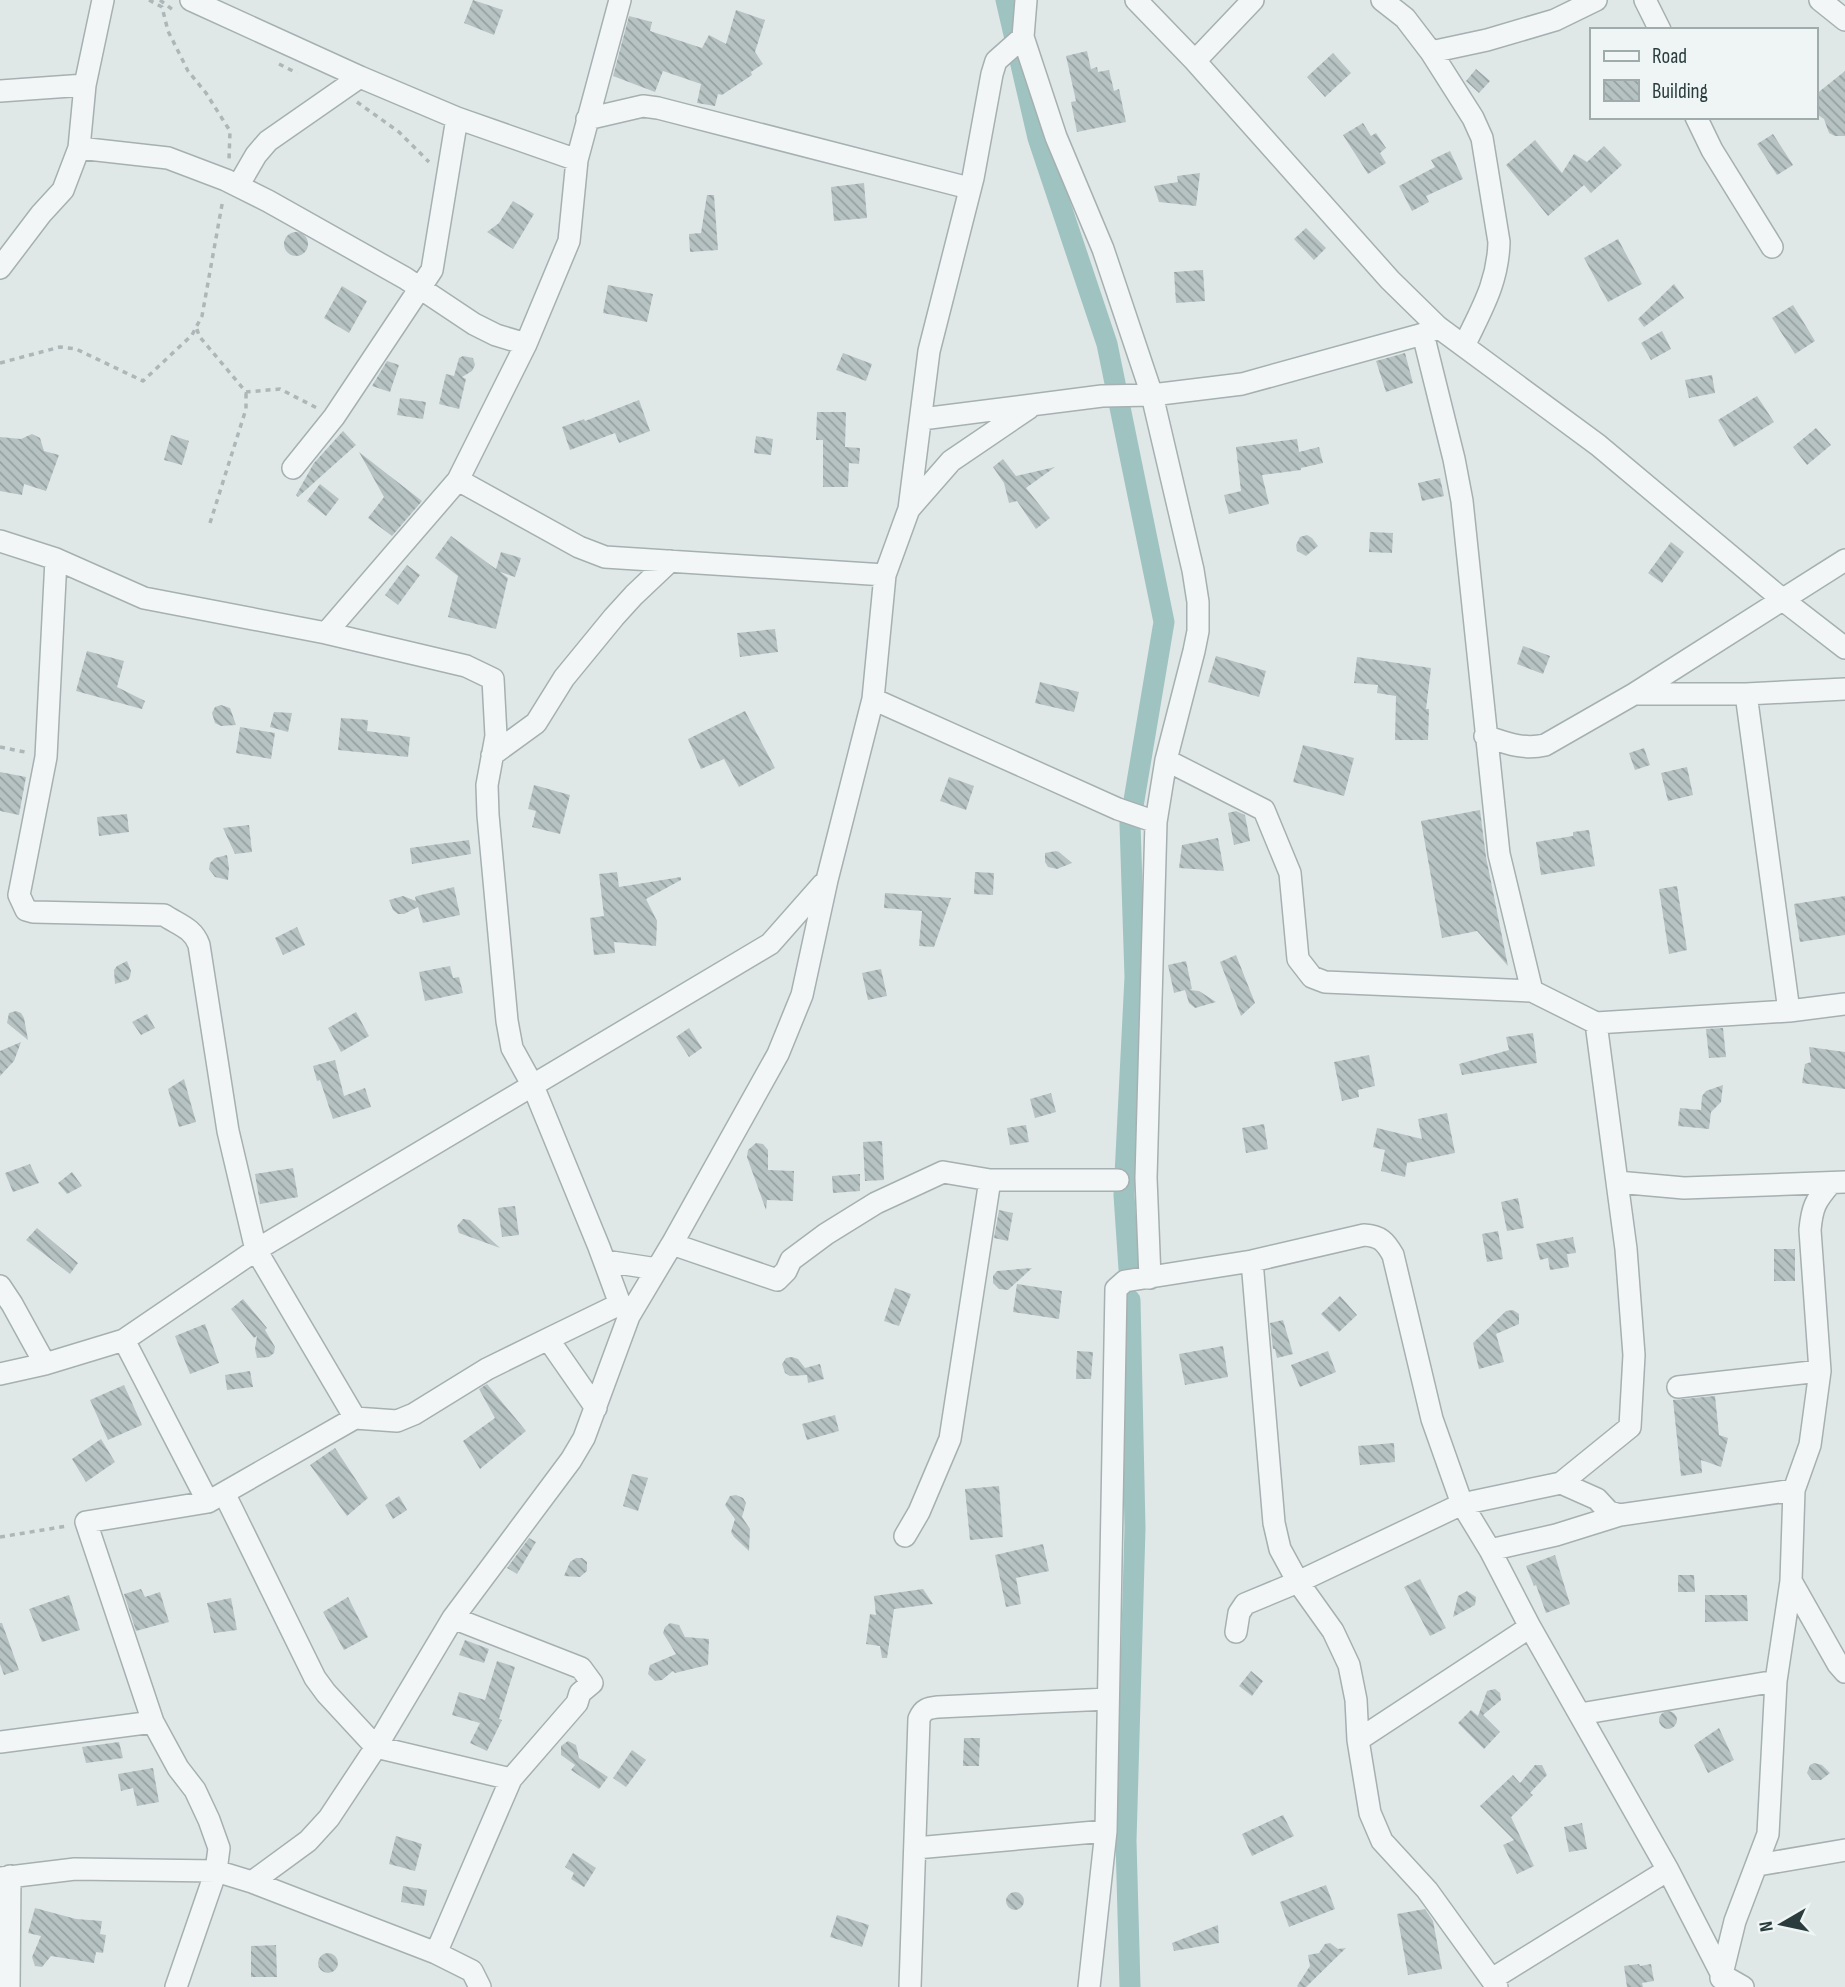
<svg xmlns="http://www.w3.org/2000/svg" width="1845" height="1987" viewBox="0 0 1845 1987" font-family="'Sofia Sans Condensed',sans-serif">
  <defs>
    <pattern id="building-back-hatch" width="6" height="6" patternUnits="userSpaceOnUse" patternTransform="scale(1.75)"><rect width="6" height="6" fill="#b7c3c3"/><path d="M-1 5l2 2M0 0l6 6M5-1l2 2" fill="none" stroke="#95a0a0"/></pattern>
  </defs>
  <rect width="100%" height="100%" fill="#e0e7e7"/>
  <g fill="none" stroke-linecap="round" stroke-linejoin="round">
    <path stroke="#9ec3c1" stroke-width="21" d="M1006,0L1038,138L1107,344L1164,622L1130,824L1135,977L1124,1195L1129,1269
      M1130,1987L1126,1841L1135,1528L1130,1300"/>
  </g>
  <path fill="url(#building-back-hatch)" d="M473,0L503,10L494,35L464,23Z
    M736,10L765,20L755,52L763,64L751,72L752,75L722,95L718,94L715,106L697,103L701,84L663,71L655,92L613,76L629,16L652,22L650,31L702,48L709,35L726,44Z
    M1087,51L1091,69L1097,67L1098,72L1109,70L1114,91L1119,89L1126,122L1077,132L1071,102L1076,101L1066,56Z
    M1333,53L1351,73L1325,97L1307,77Z
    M1476,69L1490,81L1479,93L1466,81Z
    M1845,71V136H1835L1829,133L1824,119L1815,113V95Z
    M1363,123L1371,136L1376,133L1386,148L1380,153L1386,163L1368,174L1343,135Z
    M1773,134L1793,165L1777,175L1757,144Z
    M1535,140L1562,173L1574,154L1587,162L1604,146L1622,165L1591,193L1584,185L1548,216L1506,165Z
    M1450,151L1463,179L1426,196L1429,202L1412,211L1399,186L1435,167L1431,160Z
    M1200,173L1196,206L1159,202L1154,186L1178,182L1177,176Z
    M864,183L867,218L834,221L831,187Z
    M707,195H714L718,250L690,252L689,234L701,233Z
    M513,201L534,214L513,249L487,232L499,223Z
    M1306,228L1326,248L1314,260L1294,239Z
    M284 244a12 12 0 1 1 24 0a12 12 0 1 1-24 0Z
    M1618,239L1642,284L1608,302L1584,258Z
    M1203,270L1205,301L1176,303L1174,272Z
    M1674,284L1684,298L1644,327L1638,319Z
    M608,285L653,294L647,322L603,313Z
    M342,286L367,301L349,333L324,318Z
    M1793,305L1815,341L1795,354L1772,318Z
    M1662,331L1671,349L1651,360L1641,343Z
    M843,353L872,364L866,381L836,370Z
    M1405,353L1413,383L1386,392L1376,361Z
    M463,356L473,358L475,365L472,371L462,377L466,379L459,409L439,404L446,374L454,376L459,358Z
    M387,361L399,365L390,392L372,386Z
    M1712,375L1715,393L1689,398L1685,380Z
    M1757,396L1774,422L1734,447L1718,420Z
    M400,398L426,402L423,419L397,415Z
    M639,400L650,431L619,443L615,433L570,450L562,427L584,419L585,421Z
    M817,412H846L845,447L860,448L859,464L849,463L848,487H823V440H816Z
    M1816,428L1831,445L1807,465L1793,447Z
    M343,431L356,445L298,497L296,495L314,463Z
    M32,434L40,438L44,451L59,455L46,491L24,484L22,495L0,491V437L21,439Z
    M171,435L189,441L182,465L164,460Z
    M756,436L773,439L771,455L754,453Z
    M1297,439L1299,452L1319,447L1323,463L1301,468V470L1262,475L1269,504L1229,514L1224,495L1241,491L1236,447Z
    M359,452L422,501L392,536L368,518L384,497Z
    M1003,459L1016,476L1055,467L1026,488L1050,518L1036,529L1017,501L1009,503L1004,483L993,467Z
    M1440,478L1444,496L1422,501L1418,483Z
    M320,484L339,499L326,516L307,501Z
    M1370,532L1393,533L1392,553L1369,552Z
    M1307,535L1312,538L1318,546L1306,556L1297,551L1296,545L1300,537Z
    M451,536L496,569L501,552L521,558L515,577L500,572L508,578L496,629L448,617L458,576L435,558Z
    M1671,542L1684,552L1662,583L1648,573Z
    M407,565L420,575L398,605L385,595Z
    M775,629L778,652L740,657L737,633Z
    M1523,646L1550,656L1543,674L1517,664Z
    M87,651L124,661L117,687L145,701L142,709L76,691Z
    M1216,656L1266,671L1259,697L1208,682Z
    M1357,657L1431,668L1426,709H1429L1428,740H1395L1396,696L1377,693L1378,685L1354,683Z
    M1040,682L1079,692L1074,712L1035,703Z
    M221,705L230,708L236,725L221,726L215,723L212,713L215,707Z
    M745,711L775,768L739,787L724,759L701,769L688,739Z
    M274,712L292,713L288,732L270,727Z
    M341,718L368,720L367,731L410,737L408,757L338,750Z
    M240,727L275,733L271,759L236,753Z
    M1303,745L1354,758L1344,796L1293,782Z
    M1644,748L1650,765L1635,770L1629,753Z
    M1687,767L1693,795L1668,801L1661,773Z
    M0,772L26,777L19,815L0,811Z
    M949,777L974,786L966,810L940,801Z
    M534,785L570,795L560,834L532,827L536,811L528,809Z
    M1480,810L1486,857L1508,966L1477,931L1442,938L1421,821Z
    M1236,811L1245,815L1250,841L1234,845L1228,813Z
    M127,814L129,832L99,836L97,817Z
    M249,825L252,852L235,854L223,828Z
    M1589,830L1595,866L1541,875L1536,842L1573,836V832Z
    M1218,838L1224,871L1179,868L1182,845Z
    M469,840L471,854L412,864L410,848Z
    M1056,851L1059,852L1072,863L1057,869L1048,867L1045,862V853Z
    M227,855L229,868L228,880L215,877L209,869L210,863L215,858Z
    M617,872L619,887L681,877V880L646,899L657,921L656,946L614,942L615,953L594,955L590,918L604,916L599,874Z
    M975,872L994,873L993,895L974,894Z
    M1677,886L1687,950L1669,954L1659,889Z
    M454,887L460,915L423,923L418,907L404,914H398L393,910L389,900L403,896L416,901L415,897L417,896Z
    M885,893L951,898L934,947L919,946L922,911L884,908Z
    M1845,896V935L1800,942L1794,904Z
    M297,927L305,945L283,955L275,938Z
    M1236,955L1255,1003L1241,1016L1220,962Z
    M127,961L131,971L130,977L128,980L115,984L114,970L117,966Z
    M1186,961L1192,989L1189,990L1199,991L1216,1002L1195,1008L1189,1003L1185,990L1174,993L1168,965Z
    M450,966L453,978L459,977L463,993L425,1001L419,972Z
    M881,969L887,996L868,1000L862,973Z
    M16,1011L21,1013L24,1018L28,1040L7,1023L9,1013Z
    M356,1012L369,1036L341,1052L328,1028Z
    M147,1014L155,1028L141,1035L132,1022Z
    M689,1028L702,1048L689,1057L676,1037Z
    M1723,1028L1726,1057L1709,1058L1706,1029Z
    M1533,1033L1537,1063L1462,1075L1459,1064L1509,1050L1506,1037Z
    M21,1042L14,1061L0,1076V1051Z
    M1809,1047L1845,1052V1089L1802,1083L1805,1064L1811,1062Z
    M1369,1055L1375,1086L1358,1090L1359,1097L1342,1101L1334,1062Z
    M335,1060L344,1096L365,1088L371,1107L333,1119L320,1080L317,1081L313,1066Z
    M184,1079L196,1122L179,1127L168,1089Z
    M1723,1085L1721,1102L1711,1112L1709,1129L1678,1126L1680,1108L1701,1110L1702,1096L1706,1091Z
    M1051,1093L1056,1112L1035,1118L1030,1099Z
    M1447,1113L1455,1153L1407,1163L1405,1177L1381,1171L1385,1150L1373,1147L1377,1128L1422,1139L1418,1119Z
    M1264,1124L1268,1149L1246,1153L1242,1128Z
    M1026,1125L1029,1142L1010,1145L1007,1128Z
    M882,1141L884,1180L865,1181L863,1142Z
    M756,1143L763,1144L768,1150V1170L794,1171L793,1201L767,1200L766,1210L747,1157L748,1150Z
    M30,1164L39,1183L13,1192L5,1173Z
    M293,1168L298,1197L260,1204L255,1174Z
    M72,1172L82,1186L67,1194L58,1183Z
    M860,1174V1191L833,1193L832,1176Z
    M1518,1198L1524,1228L1507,1231L1501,1202Z
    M515,1206L519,1235L502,1237L498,1208Z
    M999,1210L1013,1213L1008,1241L994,1238Z
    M463,1219L470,1220L500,1248L459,1233L457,1226Z
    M37,1228L78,1263L70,1274L26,1240Z
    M1498,1231L1503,1259L1487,1262L1482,1234Z
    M1573,1237L1576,1253L1567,1254L1569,1267L1550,1270L1548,1258L1540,1260L1536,1244Z
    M1774,1249H1795V1281H1774Z
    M1032,1268L1008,1290L999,1289L993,1283V1276L997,1271Z
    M1017,1284L1062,1291L1059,1319L1013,1312Z
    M895,1288L911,1294L899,1326L884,1321Z
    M1340,1296L1357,1315L1339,1332L1321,1314Z
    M243,1299L267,1328L265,1330L275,1347L274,1353L269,1357L257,1358L255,1349L257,1336L254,1338L231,1309Z
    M1513,1310L1519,1314V1324L1496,1334L1504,1362L1479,1369L1473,1343L1506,1311Z
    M1283,1320L1293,1354L1277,1358L1275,1349H1273L1270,1323Z
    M205,1324L219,1363L190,1374L175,1336Z
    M1223,1346L1228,1377L1185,1385L1179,1354Z
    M1077,1351L1093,1352L1091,1379H1076Z
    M1328,1351L1336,1372L1300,1387L1291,1365Z
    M792,1357L798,1359L805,1368L820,1364L824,1379L808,1383L807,1375L790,1376L785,1373L782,1364L786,1358Z
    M250,1371L253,1387L227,1390L225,1375Z
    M487,1384L526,1431L480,1469L463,1441L495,1418L479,1389Z
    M124,1385L142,1425L108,1440L90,1400Z
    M1715,1396L1719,1435L1728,1438L1721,1467L1701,1460L1702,1473L1681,1476L1673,1400Z
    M835,1415L839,1431L807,1440L802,1424Z
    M101,1439L115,1462L86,1482L72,1459Z
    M1394,1443L1395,1462L1360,1465L1358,1446Z
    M335,1448L368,1498L347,1516L310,1465Z
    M632,1474L648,1478L638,1511L623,1506Z
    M999,1486L1003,1537L970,1540L965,1489Z
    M736,1495L743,1498L746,1503L742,1517L750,1529L749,1551L734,1537L731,1532L735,1519L725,1505L730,1496Z
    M399,1496L407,1510L393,1519L385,1505Z
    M529,1538L536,1542L517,1574L507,1568Z
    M1043,1544L1049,1571L1016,1578L1021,1604L1006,1607L995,1555Z
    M1555,1555L1570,1604L1546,1613L1536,1585L1534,1586L1526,1566Z
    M576,1558H582L587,1562V1571L580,1577L564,1576L570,1562Z
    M1678,1575H1694L1695,1592H1678Z
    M1420,1579L1446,1628L1430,1636L1404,1587Z
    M141,1589L145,1597L160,1592L169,1622L136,1631L124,1594Z
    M923,1589L933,1604L894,1609L887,1658H882L880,1646L866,1644L870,1614L876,1615L874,1596Z
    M1467,1591L1476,1597L1475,1605L1453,1617L1458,1596Z
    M69,1595L80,1630L42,1642L29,1609Z
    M1705,1595H1747L1748,1621L1705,1622Z
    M348,1597L368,1637L344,1650L323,1612Z
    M231,1598L237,1630L214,1633L207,1603Z
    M0,1623H2L19,1670L4,1675L0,1664Z
    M670,1623L679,1625L685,1637L709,1639L708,1665L675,1673L673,1671L662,1680L655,1681L648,1674L650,1665L676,1654L663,1633L665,1627Z
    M465,1640L489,1649L484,1663L459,1655Z
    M497,1661L515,1667L499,1719L502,1720L487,1751L470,1743L480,1723L452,1715L459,1692L485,1700Z
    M1251,1671L1263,1681L1252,1696L1239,1686Z
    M1495,1689L1500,1693L1501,1700L1483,1715L1500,1732L1484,1749L1458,1723L1471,1710L1478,1716L1487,1691Z
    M1659 1720a9 9 0 1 1 18 0a9 9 0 1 1-18 0Z
    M1719,1728L1734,1760L1708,1773L1694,1745Z
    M964,1738H980L979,1766H963Z
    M568,1741L576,1745L579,1758L608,1777L599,1789L571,1770L575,1765L561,1755V1746Z
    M119,1742L123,1758L86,1763L82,1747Z
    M632,1750L646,1760L626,1787L613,1778Z
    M1814,1763L1822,1765L1830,1773L1821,1780H1812L1807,1773L1810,1765Z
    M1535,1765H1542L1547,1775L1530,1793L1533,1795L1511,1817L1534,1866L1517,1874L1503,1845L1514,1840L1480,1806L1513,1775L1520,1783Z
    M153,1768L159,1802L137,1806L133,1788L121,1791L118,1774Z
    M1283,1815L1294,1836L1252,1856L1242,1834Z
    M1582,1823L1587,1849L1569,1852L1564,1827Z
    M396,1836L422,1844L415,1871L389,1864Z
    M573,1853L596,1868L584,1887L571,1879L574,1873L565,1867Z
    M1326,1885L1335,1909L1289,1927L1280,1902Z
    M403,1886L427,1890L424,1906L401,1902Z
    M1006 1901a9 9 0 1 1 18 0a9 9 0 1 1-18 0Z
    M35,1908L76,1919L102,1921L100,1934L106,1935L103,1953L96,1952L94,1963L51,1956L42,1967L35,1966L32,1957L41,1936L28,1933Z
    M1425,1909L1433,1921L1442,1969L1408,1975L1397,1914Z
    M837,1915L869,1925L862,1947L830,1937Z
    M1218,1925L1219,1943L1174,1951L1172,1943Z
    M1330,1943L1338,1949L1346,1948L1306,1987H1298L1297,1986L1310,1966L1308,1955L1319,1953L1325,1944Z
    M276,1945L277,1977H251V1946Z
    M318 1963a10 10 0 1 1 20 0a10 10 0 1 1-20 0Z
    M1639,1964L1640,1966L1651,1964L1654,1981L1642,1983L1643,1987H1627L1624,1966Z"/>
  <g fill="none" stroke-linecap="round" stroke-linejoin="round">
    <g stroke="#a6b0b1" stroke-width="24">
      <path id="minor" d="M191,0L360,77L457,118L577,160
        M1026,0L1023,37L1056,137L1103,249L1152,395L1193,570L1198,602V631L1194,651L1166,760L1156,822L1146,1178L1150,1278
        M1136,0L1195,61L1390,280L1438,327L1598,445L1783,600L1845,648
        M1382,0L1405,18L1431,52L1473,118L1482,138L1499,242C1498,283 1481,310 1464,346
        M1645,0L1660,30
        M1820,0L1845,20
        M1431,52L1487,40L1555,20L1596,0
        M1195,61L1253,0
        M0,91L85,85
        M1696,117L1712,150L1772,247
        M587,119L643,106L658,108L969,188
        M79,148L168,158L226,180L268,201L405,278L474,324L496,335L526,344
        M238,186L256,155L268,141L360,77
        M0,268L41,214L63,190L79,148L85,85L103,0
        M1423,334L1454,459L1462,501L1499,854L1532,991
        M922,419L1102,396L1152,395L1242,384L1423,334L1435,329
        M293,468L334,417L432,270L457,118
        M458,480L579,547L605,557L885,575
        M910,508L951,461L1029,408
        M0,541L56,559L144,598L326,633L466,666L493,679L496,736L487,785L488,815L507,1021L512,1048L533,1086L599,1247L620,1304L629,1316
        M56,559L46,757L19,895L26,910L33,912L164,915C179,925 193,928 199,945L228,1131L256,1250L355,1418L208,1502
        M326,633L458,480L526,344L569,241L577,160L620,0
        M1634,694H1746L1845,689
        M1746,694L1789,1011
        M873,699L1118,809L1156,822
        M1485,736C1506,743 1523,750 1545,745L1634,694L1845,560
        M492,755L536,723L564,678L614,617L634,595L670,561
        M1166,760L1264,810L1290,873L1298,959L1312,977L1325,982L1532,991L1596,1023L1789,1011L1845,1004
        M1596,1023L1617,1182L1684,1188L1845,1182
        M672,1244L777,1280L786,1271L791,1260L826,1234L876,1203L943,1172L990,1180H1118
        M605,1261L657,1269
        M1252,1261L1274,1523L1280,1549L1298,1582L1333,1631L1349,1665L1356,1700L1358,1740L1370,1813L1382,1841L1427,1890L1497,1987
        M0,1286L12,1304L45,1364
        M548,1339L620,1304
        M0,1374L45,1364L124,1340L256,1250L770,944L823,884
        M1678,1387L1820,1371
        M355,1418L397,1421L414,1414L487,1369L548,1339L596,1408
        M1561,1483L1597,1499L1609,1512L1620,1515L1794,1490
        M224,1493L315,1678L326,1693L376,1747L511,1779
        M905,1536L919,1512L950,1439L990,1180
        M1490,1550L1556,1535L1620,1515
        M1791,1581L1838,1664L1845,1672
        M453,1618L581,1668L592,1683L580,1693L577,1703L511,1779L436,1953L472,1971L480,1987
        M1236,1632L1239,1613L1245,1604L1298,1582L1462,1504L1561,1483L1630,1427L1634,1355L1626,1249L1617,1182
        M1580,1714L1776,1681
        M1358,1740L1530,1627
        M0,1742L153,1722
        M916,1848L1106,1831
        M1758,1865L1845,1850
        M0,1878L75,1869L216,1871L219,1848L209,1820L195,1790L178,1768L153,1722L86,1522L208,1502L124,1340
        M252,1882L436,1953
        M1721,1978L1735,1921L1768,1834L1776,1681L1791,1581L1794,1490L1810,1445L1820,1371L1810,1230C1812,1208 1815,1201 1830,1184
        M1492,1979L1668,1870
        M9,1987L10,1876
        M176,1987L216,1871L252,1882L308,1841L329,1818L376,1747L453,1618L571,1460L584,1438L629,1316L672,1244L778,1054L802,995L827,880L873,699L885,575L909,509L929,351L973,178L992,74L996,61L1023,37
        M910,1987L919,1719C923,1709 928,1708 938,1707L1108,1699
        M1089,1987L1106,1831L1116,1289L1125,1281L1252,1261L1364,1235C1380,1236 1385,1241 1393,1255L1432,1419L1462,1504L1490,1550L1530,1627L1668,1870L1722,1975L1743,1987"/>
    </g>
    <path stroke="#aeb7b7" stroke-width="3.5" stroke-dasharray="5 5" stroke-linecap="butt" d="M149,0L162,7L168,31L188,71L206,93L230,131L229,160
      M160,0L173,10
      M279,64L297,73
      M357,102L399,132L429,162
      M197,329L199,336L246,392L280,389L317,408
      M0,363L60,347L76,349L143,381L192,335L202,316L223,199
      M210,523L246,409V392
      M0,747L25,752
      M0,1537L67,1526"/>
    <use href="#minor" stroke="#f2f6f6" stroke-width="21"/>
  </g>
  <rect x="1590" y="28" width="228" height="91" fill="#eff5f5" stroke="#a0abab" stroke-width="2"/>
  <rect x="1604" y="51" width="35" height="10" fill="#f2f6f6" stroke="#a0abab" stroke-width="2"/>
  <text x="1652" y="63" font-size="21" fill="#2a3c3d">Road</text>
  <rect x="1604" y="80" width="35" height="21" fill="url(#building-back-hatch)" stroke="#a0abab" stroke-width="2"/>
  <text x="1652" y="98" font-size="21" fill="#2a3c3d">Building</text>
  <g transform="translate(1782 1924) rotate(261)" stroke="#eff5f5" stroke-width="5" paint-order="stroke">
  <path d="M0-5L12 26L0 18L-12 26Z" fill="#2a3c3d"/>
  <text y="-10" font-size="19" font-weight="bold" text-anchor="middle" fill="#2a3c3d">N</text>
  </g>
</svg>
